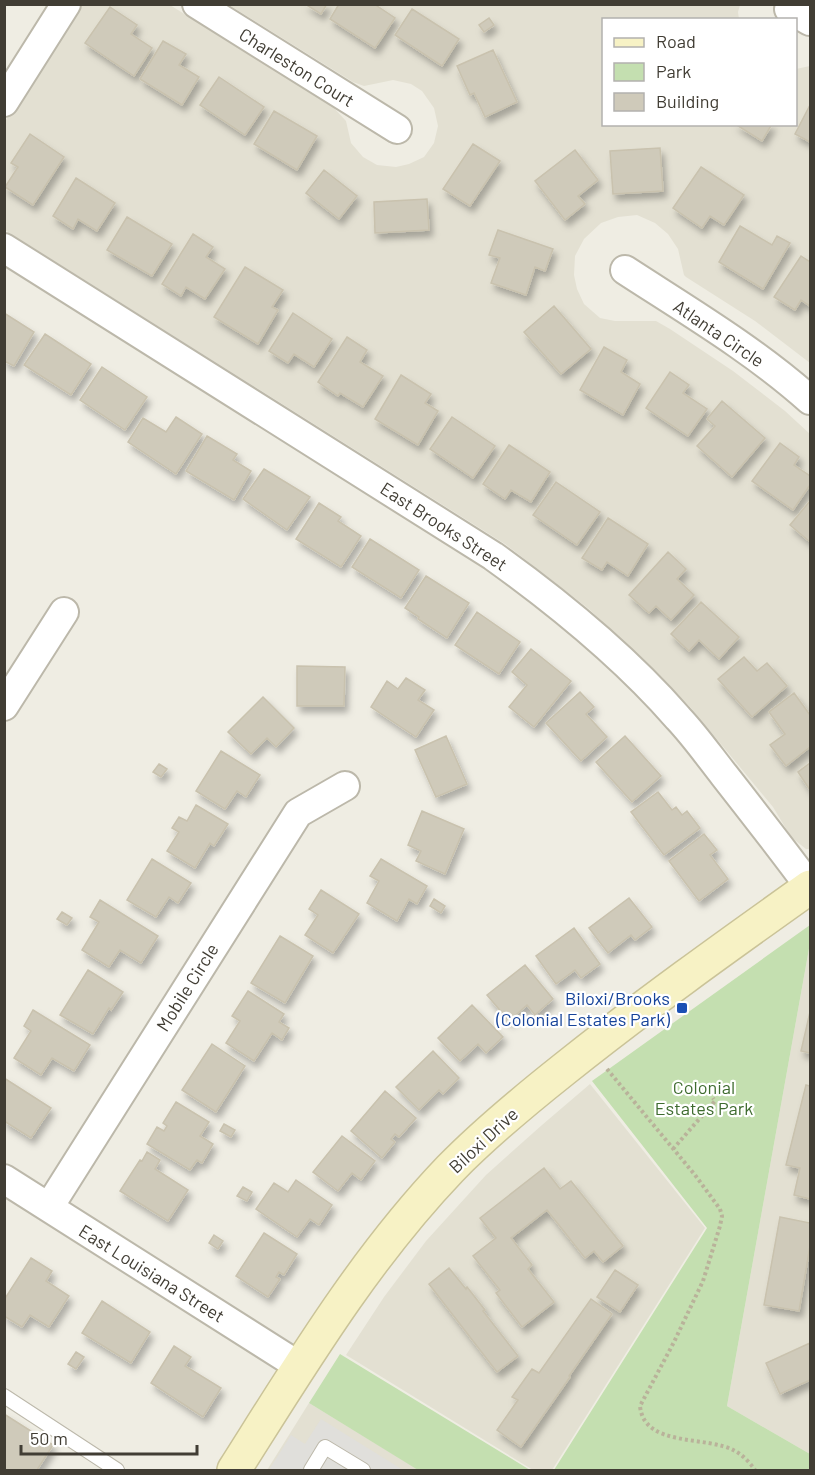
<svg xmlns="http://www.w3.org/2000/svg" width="815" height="1475" viewBox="0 0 815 1475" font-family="Barlow,sans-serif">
  <defs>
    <filter id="shadow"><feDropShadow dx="3.5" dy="6" stdDeviation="3" flood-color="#0004"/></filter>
  </defs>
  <rect width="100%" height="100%" fill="#efede3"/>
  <path fill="#e3e0d2" d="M77,5H170L333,107L346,121L351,143L363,157L377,165L396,167L409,164L424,157L434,143L438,126L434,108L422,91L411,84L393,80L364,86L353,82L229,5H740L738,12L739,19L604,20V124H796V69L810,66V363L755,321L686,277L684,275L678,249L668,234L655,223L637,215L618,217L601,223L584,239L575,256L574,275L577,289L584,304L600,318L615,321H656L670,329L733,371L785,411L810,434V849H806L791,837L773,807L691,708L589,609L505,544L5,230L4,123Z
    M810,943V1454L727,1406Z
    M590,1084L705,1228L552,1470H533L346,1355L384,1297L426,1241L486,1175L542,1125Z
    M309,1403L419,1470H267Z"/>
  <path fill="#c4dfb0" d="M810,925V943L727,1406L810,1454V1470H554L707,1228L592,1081Z
    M340,1354L530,1470H418L309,1403Z"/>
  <path fill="#e0dfdb" d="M321,1419L403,1470H269L291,1435L305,1444Z"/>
  <path fill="#cfcaba" stroke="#c9c2ae" stroke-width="1.5" filter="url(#shadow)" d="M305,4H327L321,14Z
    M339,4H374L395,18L375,48L330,19Z
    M110,7L137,25L131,34L152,48L134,76L85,43Z
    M412,9L459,39L442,66L395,35Z
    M489,18L494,25L484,32L479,25Z
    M163,41L186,54L179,65L199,77L182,105L140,79Z
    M493,50L517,102L485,117L474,93L470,95L457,66Z
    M219,77L264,107L245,135L200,105Z
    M810,105V142L795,134Z
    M274,111L317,136L297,170L254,144Z
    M735,124H772L762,141Z
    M30,134L64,157L33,205L5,187L18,167L11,163Z
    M473,144L500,161L470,206L443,189Z
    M660,148L663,191L613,194L610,151Z
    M575,150L598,180L578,196L585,204L565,220L535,181Z
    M701,167L744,195L724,225L710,216L702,228L673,208Z
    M324,170L357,196L339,219L306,193Z
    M76,178L115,203L97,231L78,219L73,229L53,216Z
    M427,199L429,230L375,233L374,202Z
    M127,217L172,244L152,276L107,250Z
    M740,226L772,245L777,236L790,243L763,289L719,262Z
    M498,230L553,249L545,271L535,267L526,295L491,283L500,258L489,255Z
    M193,234L213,247L206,257L225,269L205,299L186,287L181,296L162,284Z
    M801,256L810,262V306L801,300L795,310L774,297Z
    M245,267L283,290L272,307L278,310L258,344L214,317Z
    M554,306L591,349L561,374L524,332Z
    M4,313L34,332L14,366L4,361Z
    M293,313L332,339L314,367L294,354L288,363L269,351Z
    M45,334L91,364L71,395L24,365Z
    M347,337L367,350L360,362L383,376L363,407L340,393L338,396L318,382Z
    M604,347L627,360L621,372L640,384L623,415L580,390Z
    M102,367L147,397L125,430L80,400Z
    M670,372L689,385L683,393L707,409L688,436L646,408Z
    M401,375L431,394L425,403L438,411L418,445L375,419Z
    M722,401L765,438L732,477L697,446L715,426L707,419Z
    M176,417L202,434L176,474L128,442L143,418L166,432Z
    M452,417L495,446L473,478L430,449Z
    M207,436L237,454L233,460L251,471L234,500L186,471Z
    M780,443L799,457L794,465L810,476V485L793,510L752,481Z
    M509,445L550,472L531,502L511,490L505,499L483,484Z
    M264,469L310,497L287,530L243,499Z
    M556,482L600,512L577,545L533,515Z
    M810,501V542L790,525Z
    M319,503L341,517L338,521L361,536L341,567L296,539Z
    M608,518L648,544L628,576L607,562L602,570L582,558Z
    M370,539L419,570L401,598L352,567Z
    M668,552L686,569L677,579L694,595L671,620L656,606L649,613L629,595Z
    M426,576L469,603L447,638L418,619L419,617L405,608Z
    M701,602L739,637L719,659L699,640L689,651L671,634Z
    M477,612L520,642L499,674L455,645Z
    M531,649L571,681L534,727L509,707L527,685L512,672Z
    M744,657L757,671L767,663L787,686L752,717L718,679Z
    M297,666L345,667L344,706H297Z
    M406,678L425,690L418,700L434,710L416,737L371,707L387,681L398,689Z
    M580,692L594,707L586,714L607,737L581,761L546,723Z
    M794,693L810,715V747L786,766L770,745L785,734L769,712Z
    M263,697L294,728L276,747L267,738L251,754L228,732Z
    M446,736L467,784L436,797L415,750Z
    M625,736L661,776L632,802L596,762Z
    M221,751L260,775L246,797L237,791L225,809L196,791Z
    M810,763V790L798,772Z
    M159,764L167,769L161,777L153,772Z
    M658,792L672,810L676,807L682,815L687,811L700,828L664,855L631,812Z
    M196,805L228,824L214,846L210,843L195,868L167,851L179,832L172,828L179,817L187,821Z
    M422,811L464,829L445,874L416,861L421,851L408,845Z
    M704,834L717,850L710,855L728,879L699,901L669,861Z
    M152,859L191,883L178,903L169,897L156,917L127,900Z
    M381,859L427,886L417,904L409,899L397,921L367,903L379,881L370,876Z
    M321,890L359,914L333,953L305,935L318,915L309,909Z
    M629,898L652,927L635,940L631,935L608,953L589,928Z
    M434,899L445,906L441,913L430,906Z
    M100,900L158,936L141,963L120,950L109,967L82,950L99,922L90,917Z
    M62,912L72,918L67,925L57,919Z
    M574,928L600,964L581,978L575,970L556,984L536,956Z
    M280,936L313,956L285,1003L251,983Z
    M525,965L553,999L535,1015L527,1005L509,1021L487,995Z
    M88,970L123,992L111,1010L109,1008L93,1034L60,1015Z
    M248,991L284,1014L279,1022L289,1028L282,1040L272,1033L254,1061L226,1043L240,1021L232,1016Z
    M472,1005L503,1037L486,1053L478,1044L460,1061L438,1038Z
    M33,1010L90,1045L74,1071L52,1058L41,1075L14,1058L31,1031L24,1026Z
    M810,1012V1053L801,1051Z
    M212,1044L245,1066L216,1112L182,1090Z
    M433,1051L459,1078L443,1094L439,1090L419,1110L396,1087Z
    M4,1078L51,1108L31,1138L4,1121Z
    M806,1085L810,1086V1199L794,1195L800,1168L786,1165Z
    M385,1091L416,1118L399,1137L395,1134L391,1139L395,1142L382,1158L351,1131Z
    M176,1102L209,1122L200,1136L213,1144L202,1163L197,1160L190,1170L147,1144L157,1127L164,1131L167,1126L163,1123Z
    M224,1124L235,1130L231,1137L220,1131Z
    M342,1136L375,1161L361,1180L352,1173L338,1191L313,1172Z
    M147,1152L160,1160L155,1169L188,1190L168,1221L120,1191L140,1160L142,1161Z
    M544,1168L560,1189L571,1181L623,1246L603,1262L594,1251L585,1258L547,1210L511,1238L532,1265L528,1269L554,1302L522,1327L496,1293L500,1290L473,1256L496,1238L480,1218Z
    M296,1180L332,1205L319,1225L310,1219L297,1237L256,1209L274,1183L288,1192Z
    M243,1187L252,1192L247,1201L237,1196Z
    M780,1217L810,1223V1246L799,1311L764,1305Z
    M264,1233L297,1254L284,1275L279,1272L276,1277L280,1279L268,1297L236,1276Z
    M214,1235L223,1241L218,1249L209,1243Z
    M31,1258L52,1271L46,1281L69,1296L49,1327L30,1315L22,1327L4,1316V1300Z
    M449,1268L466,1289L467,1287L485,1310L483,1311L518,1356L497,1372L429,1284Z
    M615,1270L638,1285L620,1312L597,1297Z
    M591,1299L612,1314L569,1376L570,1377L521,1447L497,1430L518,1400L512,1397L532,1369L539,1373Z
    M102,1301L150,1332L131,1363L82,1333Z
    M810,1343V1380L780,1394L766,1363Z
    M174,1346L191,1357L185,1366L221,1388L203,1417L151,1383Z
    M76,1352L84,1357L76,1369L68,1364Z
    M4,1414L53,1445L37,1470H4Z"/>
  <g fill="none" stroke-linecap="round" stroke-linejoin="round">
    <g stroke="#bcb8aa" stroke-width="16">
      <path id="lane" d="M4,1396L117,1470
        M311,1470L325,1447L363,1470"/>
    </g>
    <g stroke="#bcb8aa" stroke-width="32">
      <path id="street" d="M197,4L397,129
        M789,9L810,21
        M4,102L66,4
        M4,248L493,556C560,604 624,656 678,718C695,736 709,756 724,775C753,812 782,849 810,887
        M625,270C688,311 754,350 810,400
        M4,706L64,612
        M4,1179L299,1366
        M49,1207L298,813L345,786"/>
    </g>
    <g stroke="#cac398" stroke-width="36">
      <path id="secondary" d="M234,1470C300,1366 364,1259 450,1169C485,1133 524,1101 563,1070C643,1006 727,946 810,887"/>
    </g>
    <path stroke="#b9b29a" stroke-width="4" stroke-dasharray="3 3" stroke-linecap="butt" d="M607,1069L695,1175L720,1209L722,1216L720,1226L703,1281L674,1342L640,1406C644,1448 707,1435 735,1451C743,1455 750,1463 755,1470
      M673,1149L715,1101L713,1098"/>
    <use href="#lane" stroke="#fff" stroke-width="14"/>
    <use href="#street" stroke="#fff" stroke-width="28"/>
    <use href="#secondary" stroke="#f7f2c5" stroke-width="33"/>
  </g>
  <rect fill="#1a4fb4" stroke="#fff" stroke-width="2" x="676" y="1002" width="12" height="12" rx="3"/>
  <g text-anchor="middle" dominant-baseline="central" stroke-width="4.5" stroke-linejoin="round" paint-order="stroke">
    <g font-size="18" fill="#413d34" stroke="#fff">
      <text transform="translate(297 67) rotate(32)">Charleston Court</text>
      <text transform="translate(719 333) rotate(34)">Atlanta Circle</text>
      <text transform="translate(444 526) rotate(33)">East Brooks Street</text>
      <text transform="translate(187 987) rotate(-58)">Mobile Circle</text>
      <text transform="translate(483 1140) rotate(-43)">Biloxi Drive</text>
      <text transform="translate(152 1273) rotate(32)">East Louisiana Street</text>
    </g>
    <g font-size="18" fill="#164399" stroke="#fff" text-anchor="end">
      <text x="670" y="998">Biloxi/Brooks<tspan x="670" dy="21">(Colonial Estates Park)</tspan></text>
    </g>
    <g font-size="18" fill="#3e6b2f" stroke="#fff">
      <text x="704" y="1087">Colonial<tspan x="704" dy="21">Estates Park</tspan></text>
    </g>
  </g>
  <rect width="815" height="1475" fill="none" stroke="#413d34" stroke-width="12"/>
  <rect x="602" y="18" width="195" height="108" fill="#ffffff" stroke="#b3b1ae" stroke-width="1.5"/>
  <rect x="614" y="38" width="30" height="9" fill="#f7f2c5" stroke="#b3b1ae" stroke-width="1.5"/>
  <text x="656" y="48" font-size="18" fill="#413d34">Road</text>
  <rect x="614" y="63" width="30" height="18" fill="#c4dfb0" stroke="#b3b1ae" stroke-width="1.5"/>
  <text x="656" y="78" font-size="18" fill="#413d34">Park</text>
  <rect x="614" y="93" width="30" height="18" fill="#cfcaba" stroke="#b3b1ae" stroke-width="1.5"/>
  <text x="656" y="108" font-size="18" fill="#413d34">Building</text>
  <path d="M21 1445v9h176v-9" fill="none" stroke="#413d34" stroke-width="3"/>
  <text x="30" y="1445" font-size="18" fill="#413d34" stroke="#ffffff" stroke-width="4.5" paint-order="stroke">50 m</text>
</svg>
